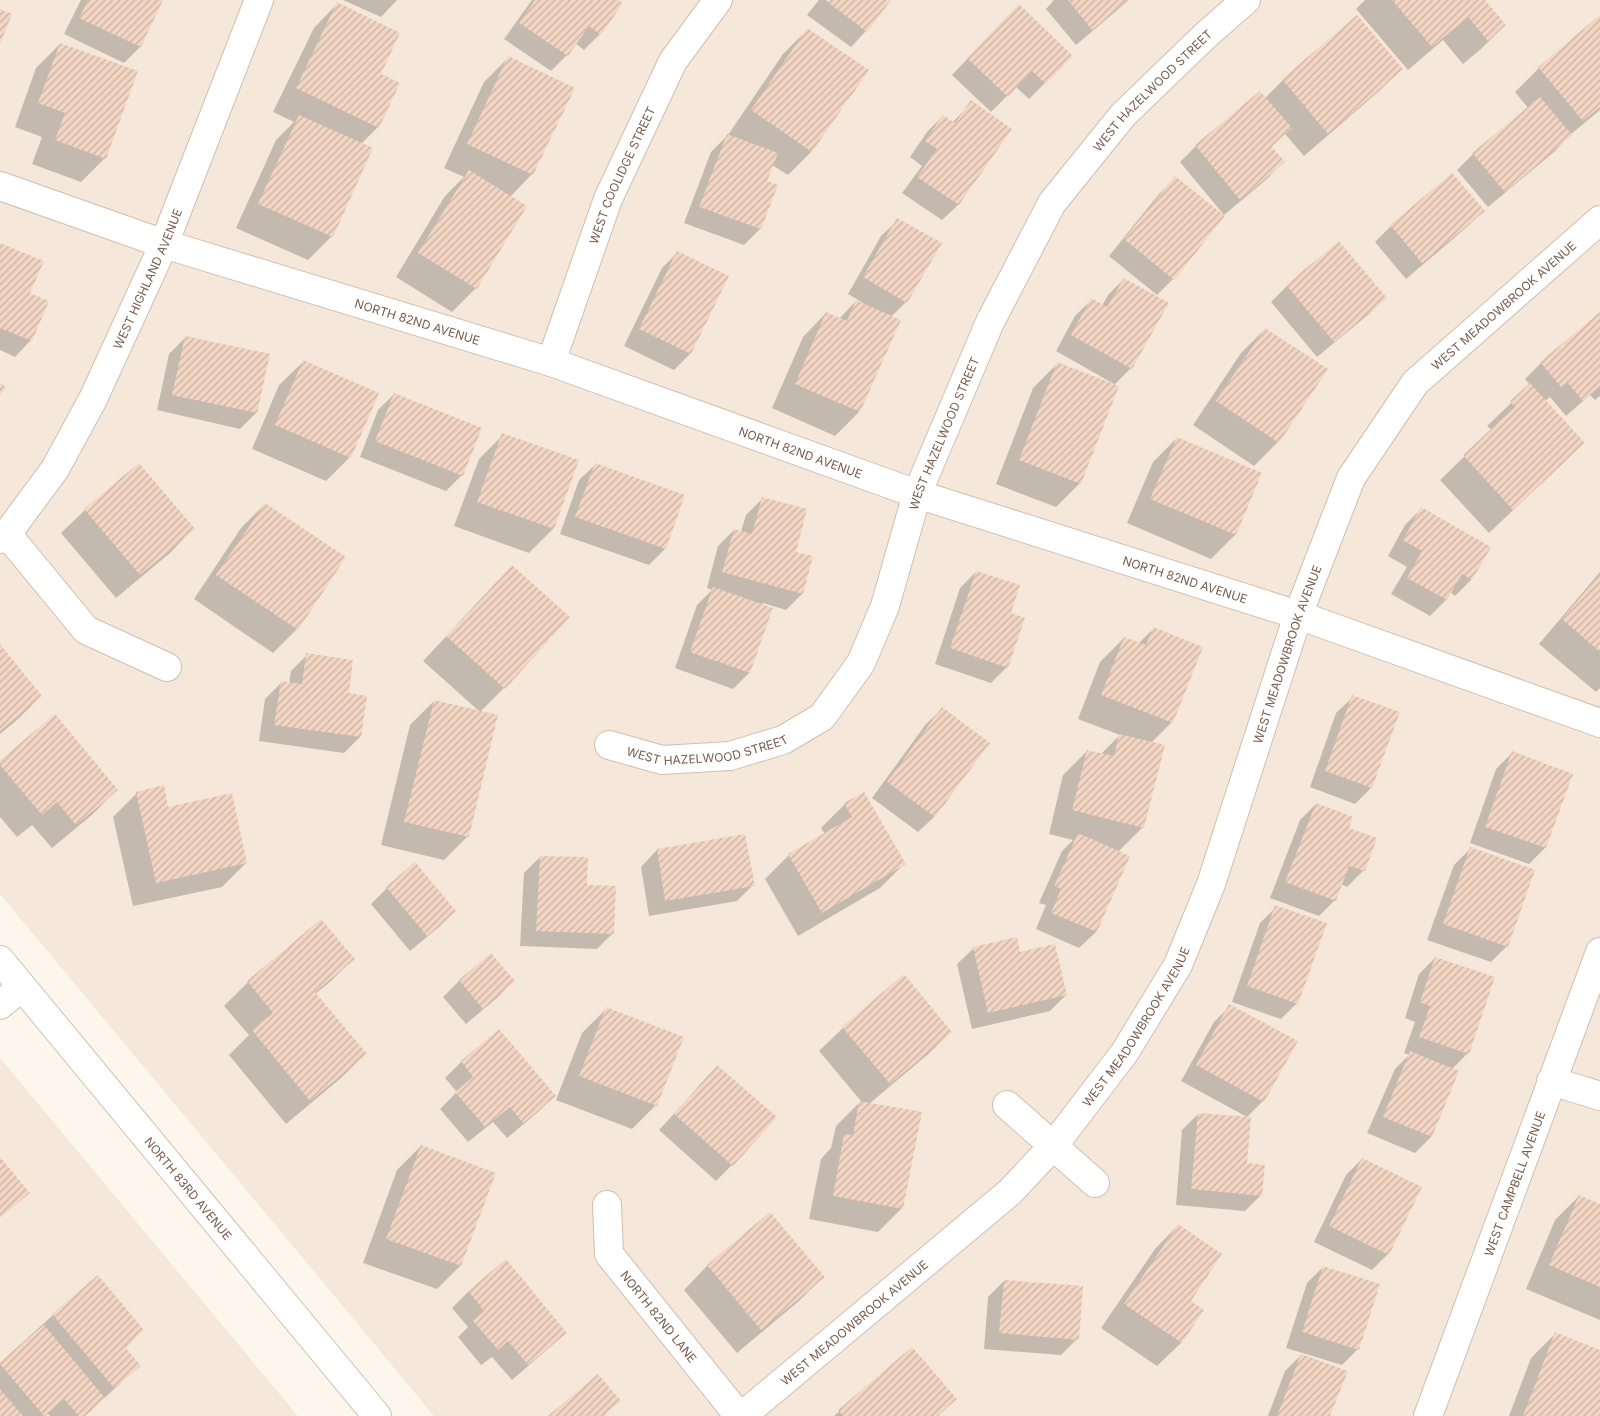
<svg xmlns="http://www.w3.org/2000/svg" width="1600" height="1416" viewBox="0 0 1600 1416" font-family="Inter,sans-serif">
  <defs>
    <pattern id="building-hatch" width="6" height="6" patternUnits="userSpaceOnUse" patternTransform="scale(1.25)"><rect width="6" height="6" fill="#f3d5c3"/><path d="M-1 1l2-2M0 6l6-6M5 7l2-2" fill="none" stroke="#cab0a1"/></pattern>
  </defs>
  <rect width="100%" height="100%" fill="#fdf6ec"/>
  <path fill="#f5e8da" d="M0,0H1600V1416H434L0,894Z
    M0,1058L298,1416H0Z"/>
  <path fill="#0003" d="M81,0H162L140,47L124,63L64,34Z
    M343,0H397L381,17Z
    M532,0H616L600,34L584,50L575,43L567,55L551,71L504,39Z
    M819,0H890L866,31L851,47L807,15Z
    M1054,0H1129L1076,45L1046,9Z
    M1365,0H1484L1505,25L1481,49L1463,64L1443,40L1408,70L1356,9Z
    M337,4L379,74L378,127L361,144L332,236L308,260L236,228L276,140L294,122L273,112L314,28Z
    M1357,16L1402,69L1378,92L1304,156L1285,134L1271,147L1283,162L1268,178L1224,215L1180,162L1196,146L1260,92L1265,98L1283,80Z
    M1600,17V110L1570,135L1555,151L1488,207L1457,170L1473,154L1528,108L1515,92L1539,68Z
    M1003,21L1072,56L1029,99L1016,87L991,112L952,75Z
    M807,30L811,152L788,175L772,165L766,181L776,186L760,229L744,245L684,223L711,152L728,135L783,54Z
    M60,44L105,158L81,182L32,164L42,137L15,127L36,68Z
    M508,58L532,174L510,197L476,288L452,312L396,277L445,196L464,177L444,168L484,82Z
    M972,102L1010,129L958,205L942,220L902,193L922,166L910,157L927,132L943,116L952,123Z
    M1175,178L1173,279L1157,295L1109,256L1159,194Z
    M1483,211L1467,227L1406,279L1375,242L1391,226Z
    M898,220L906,302L891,317L899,320L859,412L835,436L772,408L803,337L826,313L839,319L856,301L862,304L863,303L848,294L881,236Z
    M0,244L28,293L31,340L15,357L0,350Z
    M678,252L727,277L690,354L674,370L624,346L662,268Z
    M1124,279L1131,368L1114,385L1080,483L1056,507L996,484L1033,388L1057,364L1114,385V384L1056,351L1075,316L1091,300L1102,306L1108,295Z
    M1287,286L1385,298L1369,314L1317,357L1271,302Z
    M1600,313V396L1595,400L1590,395L1566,416L1550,397L1545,401L1584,443L1489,533L1440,480L1492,430L1487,426L1530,385L1525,379L1541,363Z
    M1265,329L1278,442L1254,466L1193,425L1241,353Z
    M185,338L256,413L240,429L157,410L169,354Z
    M303,362L350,457L326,481L252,449L279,385Z
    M394,394L462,475L446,491L360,457L378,410Z
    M503,435L577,461L553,529L529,553L454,526L479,459Z
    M1177,438L1260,474L1235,535L1211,559L1127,523L1153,462Z
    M596,464L684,496L665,549L649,565L560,534L579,480Z
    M762,499L794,552L802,594L786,610L763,603L749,673L733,689L675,668L697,605L712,590L707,588L718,546L734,530L741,532L746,515Z
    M265,504L297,629L273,653L194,599L241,528Z
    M1421,509L1490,547L1471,580L1455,596L1450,592L1446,600L1430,616L1391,594L1407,567L1388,556L1405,525Z
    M85,510L193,529L170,553L116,598L61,533Z
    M512,566L568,617L504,688L480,712L423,661Z
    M976,572L1009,614L1007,667L991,683L935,664L960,588Z
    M1600,572V688L1596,692L1539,644Z
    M1153,629L1172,722L1151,743L1143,827L1118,852L1129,857L1096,932L1079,948L1036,929L1046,905L1039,903L1062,851L1073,840L1049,834L1063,775L1087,751L1101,754L1120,735L1078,719L1100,662L1124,638L1138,644Z
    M0,646L41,696L17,720L0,734Z
    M307,655L360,737L344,753L259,741L265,699L281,683L289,684L291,671Z
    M1353,697L1371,788L1355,804L1310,787L1336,713Z
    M434,701L468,836L444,860L381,845L410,725Z
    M942,709L988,743L934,817L918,832L872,798L926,724Z
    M1512,753L1545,848L1529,864L1470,843L1496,769Z
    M0,762L116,790L93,814L52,848L32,825L17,837L0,817Z
    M137,793L167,809L246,863L222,887L133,906L113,817Z
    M845,804L904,864L880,888L798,936L765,879L789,855L825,834L821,828Z
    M1316,804L1348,829L1376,839L1363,871L1347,887L1341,884L1335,900L1319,916L1270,898L1300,820Z
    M1470,849L1507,946L1491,962L1427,940L1454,865Z
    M657,850L753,885L737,901L649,916L641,867Z
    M540,857L585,886L613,933L597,949L520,946L524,873Z
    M415,864L455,911L439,927L410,951L371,904L387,888Z
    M1276,907L1297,1003L1281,1019L1232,1002L1260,923Z
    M974,948L1019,953L1066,995L1050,1011L972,1029L957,964Z
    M491,954L514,981L498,997L466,1024L443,997L459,981Z
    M1435,958L1468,1053L1452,1069L1458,1072L1431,1137L1415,1153L1367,1133L1395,1069L1409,1055L1404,1053L1415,1022L1405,1018L1419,974Z
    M353,959L330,982L315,994L365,1054L341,1078L286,1124L229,1055L249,1035L224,1006L248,982Z
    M1230,1006L1296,1042L1263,1101L1247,1117L1181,1081L1214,1022Z
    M606,1009L656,1105L632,1129L556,1100L582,1033Z
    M843,1028L951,1032L927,1055L869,1104L902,1208L878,1232L809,1219L821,1159L831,1148L836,1126L861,1101L819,1051Z
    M499,1030L554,1096L538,1112L507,1138L493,1122L468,1142L440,1109L457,1092L445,1078L461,1062Z
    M718,1066L732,1165L716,1181L659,1130Z
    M1198,1114L1245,1164L1261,1195L1245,1211L1176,1205L1182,1130Z
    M421,1146L460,1266L437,1289L363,1263L397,1170Z
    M1362,1159L1388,1254L1372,1270L1314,1242L1346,1175Z
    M1579,1196L1600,1205V1320L1526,1289L1555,1220Z
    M770,1214L823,1277L799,1301L737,1353L684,1290L707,1266Z
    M1178,1225L1189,1302L1202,1310L1181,1343L1157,1366L1101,1328L1155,1249Z
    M505,1261L565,1332L549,1348L512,1380L492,1357L481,1365L458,1337L468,1327L452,1308L468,1292Z
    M1323,1267L1358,1349L1342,1365L1286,1348L1307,1283Z
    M1004,1281L1077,1339L1061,1355L984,1349L988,1297Z
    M53,1315L143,1330L125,1348L139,1366L85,1416H50L48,1414L45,1416H0V1363Z
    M1555,1334L1600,1351V1416H1509L1531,1358Z
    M912,1349L956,1399L938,1416H834Z
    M1301,1355L1329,1416H1268L1285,1371Z"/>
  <path fill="url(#building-hatch)" d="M88,0H163L141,47L79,18Z
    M535,0H618L623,3L601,35L589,26L568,56L519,23Z
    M825,0H891L867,32Z
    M1068,0H1128L1092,30Z
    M1392,0H1485L1506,25L1488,41L1468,17L1432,47Z
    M337,2L400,33L381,74L400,83L379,128L296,88Z
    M1019,4L1073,56L1046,84L1032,71L1008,97L967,58Z
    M0,9L12,14L0,44Z
    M1357,15L1403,69L1328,134L1282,79Z
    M1600,15V107L1583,121L1538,67Z
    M807,28L869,70L812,152L751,110Z
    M60,43L138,71L106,159L55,140L65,113L38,103Z
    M508,56L575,88L533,175L467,144Z
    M1260,91L1292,128L1271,146L1285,162L1240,200L1195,145Z
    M1540,97L1572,135L1505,192L1472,153Z
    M971,100L1012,129L959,205L917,177L937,149L925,141L943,115L955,123Z
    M299,115L373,148L333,237L258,204Z
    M727,134L778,153L767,181L778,185L761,229L699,207Z
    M469,170L527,206L477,289L418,253Z
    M1452,173L1485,211L1422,263L1390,225Z
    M1175,176L1225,216L1174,280L1124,239Z
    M897,218L942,243L907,303L863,277Z
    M1339,241L1387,298L1334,342L1286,285Z
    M0,243L44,261L30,293L49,301L32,341L0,328Z
    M677,251L729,276L691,354L639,329Z
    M1124,278L1169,303L1132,369L1071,335L1091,298L1107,307Z
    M856,300L901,320L860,412L795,384L826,312L847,321Z
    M1600,312V386L1583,401L1567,382L1561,387L1540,362Z
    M1265,328L1328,369L1279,443L1216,401Z
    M185,336L270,354L257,413L172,395Z
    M303,360L379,393L351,458L275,425Z
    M1057,362L1119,386L1081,484L1019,460Z
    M0,383L6,387L0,396Z
    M1530,383L1585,443L1513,510L1463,455L1515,407L1510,401Z
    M394,393L482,428L463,476L375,441Z
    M502,433L579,460L554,529L477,502Z
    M1177,437L1262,473L1236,535L1150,499Z
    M139,463L195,529L140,575L84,509Z
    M595,463L685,495L666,549L575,517Z
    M762,497L807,509L796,552L813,556L803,594L722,572L734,529L752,534Z
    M265,503L346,557L298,630L216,575Z
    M1421,507L1491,547L1472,580L1462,574L1447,600L1407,578L1422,551L1403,540Z
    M512,565L570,617L505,689L446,636Z
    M976,571L1020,585L1011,613L1025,618L1008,668L950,648Z
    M1600,574V652L1562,619Z
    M713,587L773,608L750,673L690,652Z
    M1153,627L1203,647L1173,723L1101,695L1124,637L1146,645Z
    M0,644L42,696L0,731Z
    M306,653L353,660L349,693L367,696L361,737L274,725L281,681L302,684Z
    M1352,695L1400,712L1372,788L1325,771Z
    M434,700L498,715L469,837L404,822Z
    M942,707L990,743L935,817L887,782Z
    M55,714L118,790L76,825L57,802L42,815L0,765V760Z
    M1119,734L1165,745L1144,828L1072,810L1087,750L1114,756Z
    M1512,751L1573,774L1546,848L1485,827Z
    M164,785L168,807L232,793L247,863L156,883L136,792Z
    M864,792L906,864L822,913L788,854L852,817L844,803Z
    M1316,803L1353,817L1349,828L1377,838L1365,871L1349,866L1336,901L1285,882Z
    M1078,833L1130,856L1097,932L1051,913L1061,889L1054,886Z
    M745,834L755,886L665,901L657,849Z
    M1470,847L1535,870L1508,947L1443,924Z
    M540,856L588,857L587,885L616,886L614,934L536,931Z
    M415,862L456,911L427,936L386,887Z
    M1275,905L1327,923L1298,1004L1247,986Z
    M321,919L355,959L315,992L367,1054L310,1101L252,1030L273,1013L247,981Z
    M1017,937L1020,952L1055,944L1067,995L988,1013L973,947Z
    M491,953L515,981L483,1009L459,980Z
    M1435,957L1495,977L1469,1054L1419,1037L1430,1006L1420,1002Z
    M904,974L952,1032L890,1084L842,1027Z
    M1229,1004L1298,1041L1264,1102L1196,1065Z
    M606,1007L684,1037L657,1106L579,1076Z
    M499,1029L556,1096L523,1123L510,1107L485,1127L455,1092L473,1077L461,1061Z
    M1410,1051L1459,1071L1432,1137L1383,1117Z
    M717,1065L777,1117L733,1166L674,1114Z
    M859,1101L922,1112L903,1209L833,1196L844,1134L853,1135Z
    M1198,1113L1251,1117L1247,1163L1265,1165L1262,1196L1191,1189Z
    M421,1145L496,1173L461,1266L386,1239Z
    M0,1157L30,1193L0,1218Z
    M1362,1158L1422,1187L1389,1255L1329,1226Z
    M1579,1195L1600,1204V1287L1549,1265Z
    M770,1212L825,1277L761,1330L707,1265Z
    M1178,1224L1222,1254L1191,1301L1204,1310L1182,1343L1124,1304Z
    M506,1259L567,1333L528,1365L508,1341L498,1350L473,1321L484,1311L468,1291Z
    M1323,1266L1380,1284L1359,1350L1302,1332Z
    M98,1275L144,1330L125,1347L141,1366L114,1388L52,1314Z
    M1004,1280L1083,1286L1079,1340L999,1333Z
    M44,1325L105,1398L84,1416H79L64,1399L44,1416L0,1364V1362Z
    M1555,1332L1600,1350V1416H1523Z
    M912,1347L957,1399L937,1416H843L838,1410Z
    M1301,1354L1348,1371L1330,1416H1277Z
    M598,1374L621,1401L605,1414L607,1416H548Z
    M0,1389L23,1416H0Z"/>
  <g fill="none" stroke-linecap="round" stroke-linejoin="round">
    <g stroke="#d1beb0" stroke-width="30">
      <g id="street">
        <path id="s1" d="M0,186L164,244L551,362L917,494L1298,615L1600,723"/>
        <path id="s2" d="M551,362L608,199L673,61L718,0"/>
        <path d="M7,534L86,630L167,667"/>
        <path id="s3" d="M0,539L7,534L55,469L93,399L164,244L259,0"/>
        <path id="s4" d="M609,745L662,760L730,756L783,740L822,717L861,663L885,606L917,494L990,322L1052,203L1123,115L1206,35L1246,0"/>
        <path d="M0,1005L22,987"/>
        <path d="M1551,1081L1600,1096"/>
        <path d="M1007,1105L1095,1183"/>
        <path id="s5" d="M607,1205L609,1254L739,1416"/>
        <path id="s6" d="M742,1416L1010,1192L1054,1145L1125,1052L1178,965L1211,884L1298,615L1351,478L1415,383L1600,220"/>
        <path id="s7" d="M1428,1416L1600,952"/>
      </g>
    </g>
    <g stroke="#d6c0b0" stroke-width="30">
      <g id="secondary">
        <path id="s8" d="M0,960L377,1416"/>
      </g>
    </g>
    <use href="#street" stroke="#fff" stroke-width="28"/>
    <use href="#secondary" stroke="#fff" stroke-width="28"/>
  </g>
  <g text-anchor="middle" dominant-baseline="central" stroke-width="4.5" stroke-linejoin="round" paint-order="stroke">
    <g font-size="12" fill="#7a5c4d" stroke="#fffaf3">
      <text stroke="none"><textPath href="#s4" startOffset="941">WEST HAZELWOOD STREET</textPath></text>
      <text stroke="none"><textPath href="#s2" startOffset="200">WEST COOLIDGE STREET</textPath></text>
      <text stroke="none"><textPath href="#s3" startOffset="301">WEST HIGHLAND AVENUE</textPath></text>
      <text stroke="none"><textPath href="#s6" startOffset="1382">WEST MEADOWBROOK AVENUE</textPath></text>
      <text stroke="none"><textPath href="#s1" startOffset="439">NORTH 82ND AVENUE</textPath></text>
      <text stroke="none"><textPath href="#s4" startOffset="535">WEST HAZELWOOD STREET</textPath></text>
      <text stroke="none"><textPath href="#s1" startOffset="844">NORTH 82ND AVENUE</textPath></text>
      <text stroke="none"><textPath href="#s1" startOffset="1249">NORTH 82ND AVENUE</textPath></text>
      <text stroke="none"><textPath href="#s6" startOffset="962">WEST MEADOWBROOK AVENUE</textPath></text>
      <text stroke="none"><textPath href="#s4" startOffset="101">WEST HAZELWOOD STREET</textPath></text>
      <text stroke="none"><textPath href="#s6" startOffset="558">WEST MEADOWBROOK AVENUE</textPath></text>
      <text stroke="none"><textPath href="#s7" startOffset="248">WEST CAMPBELL AVENUE</textPath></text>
      <text stroke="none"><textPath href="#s8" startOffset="296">NORTH 83RD AVENUE</textPath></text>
      <text stroke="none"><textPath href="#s5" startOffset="129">NORTH 82ND LANE</textPath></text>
      <text stroke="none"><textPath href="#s6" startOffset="146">WEST MEADOWBROOK AVENUE</textPath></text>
    </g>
  </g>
</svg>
